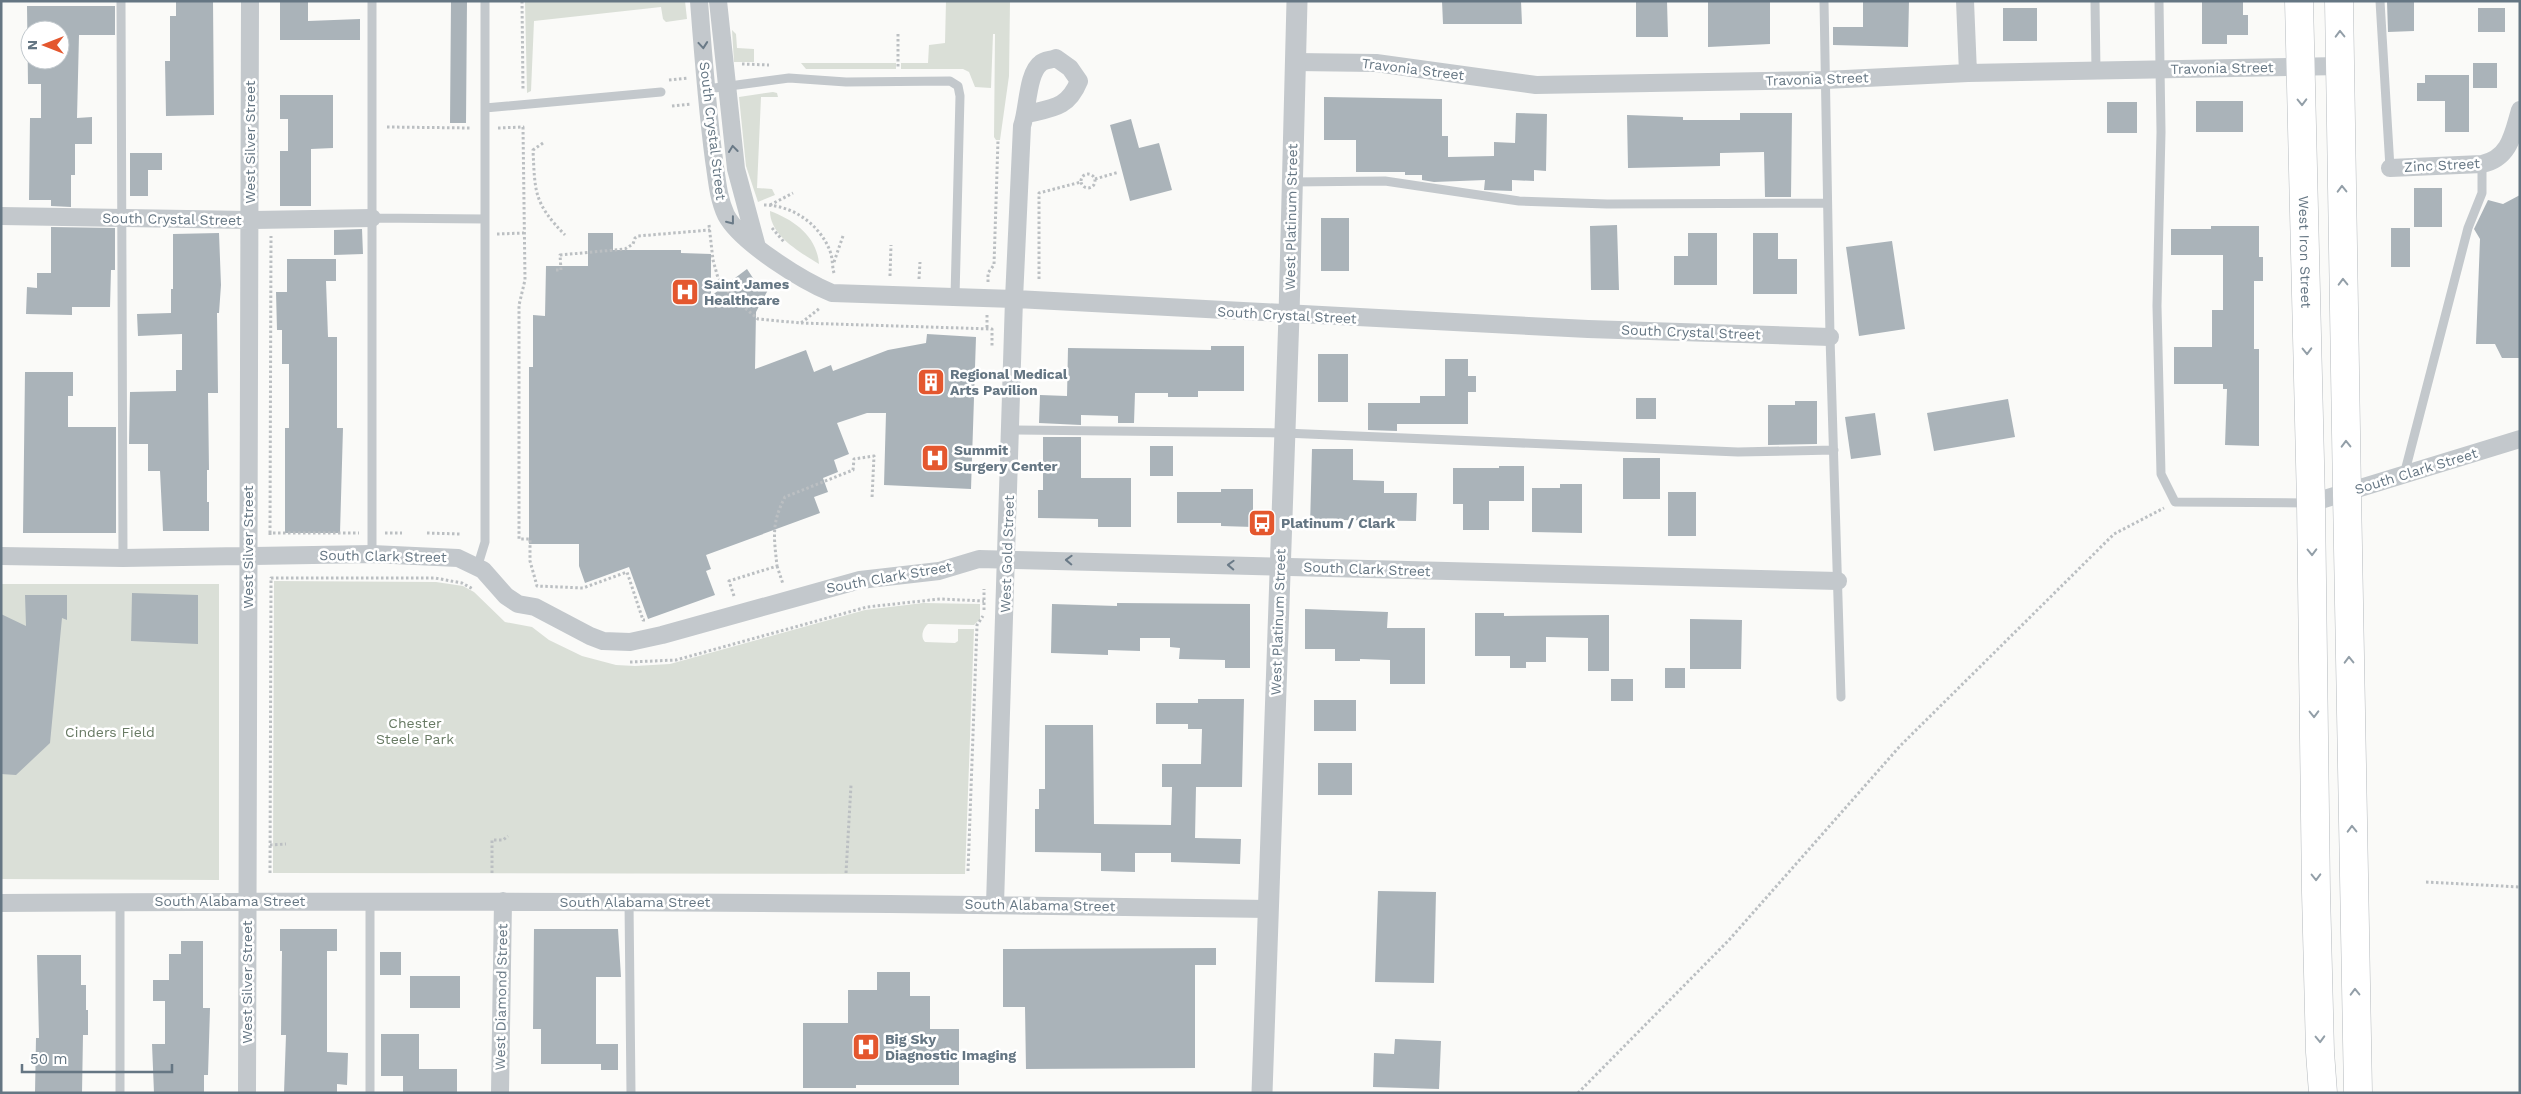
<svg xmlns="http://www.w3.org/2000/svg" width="2521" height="1094" viewBox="0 0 2521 1094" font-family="'Work Sans',sans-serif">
  <rect width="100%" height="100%" fill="#fafaf8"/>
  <path fill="#dadfd7" d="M525,1H685L687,19L666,22L663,19L661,7L534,21L531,91L527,93Z
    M946,1H1010L1009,76L1000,140H996L994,137L995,34H993L991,88L975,87L969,72L963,69H901V63H928L929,45L945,43Z
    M732,30L736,34L737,48L754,49V62H734Z
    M801,63H896V69H806Z
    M773,92L777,93L778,97H761L757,188L772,189L775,195L758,202L746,166L739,97Z
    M770,211C794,220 817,236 819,264C800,252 770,236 770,211Z
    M274,581L436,582L463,586L474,592L505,622L532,627L549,640L582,656L616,665L635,666L670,664L865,610L923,603L980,604V619L974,625L928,624C923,628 920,637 925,642L955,643L958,641V629H974L965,874L273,873Z
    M1,584H219V880L1,879Z"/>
  <path fill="#aab3b9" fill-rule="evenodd" d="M176,1H213L214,115L166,116L165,61H170V16H176Z
    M280,1H308V21L360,19V40H280Z
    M451,1H467L466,123H450Z
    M1442,1H1521L1522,24H1443Z
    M1636,1H1667L1668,37H1636Z
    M1708,1H1770V44L1708,47Z
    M1863,1H1909L1908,47L1833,45V27H1863Z
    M2202,1H2243V15H2248V35H2227V44H2202Z
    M2387,1H2414V31L2388,32Z
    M27,6H115V35H79L77,118L92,117V144H75V175H71V207L51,206V200H29L30,118H41V84H28ZM30,30H60V60H30Z
    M2003,8H2037V41H2003Z
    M2478,8H2505V32H2478Z
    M2473,63H2497V88H2473Z
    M2425,75H2469V132H2445V101H2417V83H2425Z
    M280,95H333V148L311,149V206H280V151H288V119H280Z
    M1324,97L1442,99V136H1448V157L1494,156V142L1515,143L1516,113L1547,114L1546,171L1534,170V181L1512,180V191L1484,190L1485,180L1434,182L1422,180V175H1405V172H1356V140H1324Z
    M2196,101H2243V132H2196Z
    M2107,102H2137V133H2107Z
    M1740,113H1792L1791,197H1765L1764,152L1720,153V166L1628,168L1627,115L1683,117V120H1740Z
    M1131,119L1139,148L1159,143L1172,190L1130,201L1110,125Z
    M130,153H162V170H148V196H130Z
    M2414,188H2442V227H2414Z
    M2520,195V358H2502L2495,344H2476L2480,239L2474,229L2488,200L2503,204Z
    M1321,218H1349V271H1321Z
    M1617,225L1619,290H1591L1590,226Z
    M2211,226H2259V257H2263V281H2254V349H2259V446L2225,445L2227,389H2223V384H2174V347H2212V310H2223V255H2171V229H2211Z
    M51,227L115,228V270H111L110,307H72V315L26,314L27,287L37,288V273H51Z
    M2391,228H2410V267H2391Z
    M362,229L363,254L334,255V230Z
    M219,233L221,285L219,313H217L218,393H208L209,470H207V502H209V531H163L160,471H148V444H129L130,392L176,391V370H182V334L138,336L137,314L171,313V289H173V234Z
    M588,233H613V250H681V253L711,254V296L747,269L757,284L768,290L756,312L755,369L806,350L814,372L831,365L833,371L888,350L926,343L927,334L976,337L971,489L884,485L886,413H867L837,423L849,454L834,460L838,472L823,478L828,492L814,497L820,513L706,555L711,569L706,571L715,595L648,619L629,567L585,583L579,566V544H529V367H533V315L545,316L546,266H588Z
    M1688,233H1717V285H1674V256H1688Z
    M1753,233H1778V259H1797V294H1753Z
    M1892,241L1905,329L1859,336L1846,247Z
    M287,259H336V281H326L328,337H337V428H343L340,533H285V428H289V364H282V330H277L276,292H287Z
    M1211,346H1244V391H1198V397H1168V393H1135L1134,423H1118V416L1081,415V425L1039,423L1040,395L1067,396L1068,348L1211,350Z
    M1318,354H1348V402H1318Z
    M1445,359H1468V376H1476V392H1468V424H1397V431L1368,430V403H1420V396H1445Z
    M25,372H73V396H68V427H116V533H23Z
    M1636,398H1656V419H1636Z
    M2008,399L2015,437L1934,451L1927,413Z
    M1795,401H1817V444L1768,445V405H1795Z
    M1875,413L1881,455L1851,459L1845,417Z
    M1043,437H1081V478H1131V527H1098V519L1038,518V490H1043Z
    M1150,446H1173V476H1150Z
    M1312,449H1353V480L1384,481V493H1417L1416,521L1340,520V527H1310Z
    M1623,458H1660V499H1623Z
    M1499,466H1524V501H1489V530H1463V504H1453V468H1499Z
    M1560,484H1582V533L1532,532V488H1560Z
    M1221,489H1253V527L1221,526V523H1177V492H1221Z
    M1668,492H1696V536H1668Z
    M132,593L198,595V644L131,641Z
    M25,595H67V620L62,618L50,743L16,775L1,774V614L26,626Z
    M1117,603L1250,604V668H1225V660L1179,659L1180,648L1170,647V638H1140V651L1108,650V655L1051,653L1052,604L1117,606Z
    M1305,609L1388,612L1387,628H1425V684H1390V660L1360,659V661H1335V649H1305Z
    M1475,613H1504V616L1609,615V671H1588V638L1546,637V662H1526V668H1510V656H1475Z
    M1690,619L1742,620L1741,669H1690Z
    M1665,668H1685V688H1665Z
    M1611,679H1633V701H1611Z
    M1198,699H1244L1242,787H1196L1195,838L1241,839L1240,864L1171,862V853H1135V872L1101,871V853L1035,852V809H1039V789H1045V725H1093L1094,824L1171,825L1172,787H1162V764H1201L1202,729H1188V724H1156V703H1198Z
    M1314,700H1356V731H1314Z
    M1318,763H1352V795H1318Z
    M1378,891L1436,892L1434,983L1375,982Z
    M280,929H337V951H327V1052L348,1053L347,1085L337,1084V1093H284L286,1035H281L282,951H280Z
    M534,929H618L621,977H596V1044H618V1070H601V1064H541V1029H533Z
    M181,941H203V1008H210L208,1075H204V1093H154L152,1044H165V1001H153V980H169V954H181Z
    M1216,948V965H1195V1068L1026,1069L1025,1007H1003V949Z
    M380,952H401V975H380Z
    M37,955H81V985H86V1010H88V1035H83L82,1093H35L36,1038H39Z
    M877,972H910V996H930V1029H959V1085H856V1088H803V1023H848V990H877Z
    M410,976H460V1008H410Z
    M381,1034H419V1069H457V1093H403V1076H381Z
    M1395,1039L1441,1041L1439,1089L1373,1087L1374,1053L1394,1054Z"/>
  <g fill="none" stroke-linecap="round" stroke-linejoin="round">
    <g stroke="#b5babe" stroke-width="29">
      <g id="primary">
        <path id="s1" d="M2299,1L2311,503"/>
        <path d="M2339,1L2347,493"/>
      </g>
    </g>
    <g stroke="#b4b9bd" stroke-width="29">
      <path id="motorway" d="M2347,493L2358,1093
        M2311,503L2316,892L2320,1052L2323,1093"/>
    </g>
    <path stroke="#bbbfc2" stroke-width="3" stroke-dasharray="2.5 2.5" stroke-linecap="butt" d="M522,1L523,90
      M898,34V67
      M742,64L769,65
      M669,80L688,78
      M672,106L691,104
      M387,127L472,128
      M498,128L523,127L525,280L519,305V539H530V561L537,586L583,588L627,572L643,620H645
      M543,143L533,150C535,193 534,203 565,235
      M1081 181a7 7 0 1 1 14 0a7 7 0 1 1-14 0Z
      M1095,179L1119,172
      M764,205C793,205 820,225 830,251C833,259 832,267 834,273
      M770,205L793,193
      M709,225L713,260L718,278L732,297L758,319L801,323L820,308
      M772,228L784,242
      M497,234L524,233
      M834,262L843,236
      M556,270H561L560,255L625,249L633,244L635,238L638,236L710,230
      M890,276L891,245
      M919,279L920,262
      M1039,279V193L1081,182
      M988,282V273L994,265L998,140
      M987,315V329
      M801,323L992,329V348
      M270,533L271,236
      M385,533H402
      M427,533L460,534
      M270,535V533H359
      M777,566L783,584
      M734,596L729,581L777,566C774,537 771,524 785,497L853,470L854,459L874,456L872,498
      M984,610V589
      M630,662L676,660L867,607L940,599L984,601
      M270,845L286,844
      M968,871L977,625L983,616
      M270,873L271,578H435L462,583L473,589
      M492,873V840H503L508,836
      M846,873L851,785
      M2426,882L2520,887
      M1578,1093L1729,940L1900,746L2114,534L2164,508"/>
    <path stroke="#c3c8cc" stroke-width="9" d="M121,1L123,558
      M372,1V554
      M1824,1L1830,337L1841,697
      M2095,1L2096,71
      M2159,1L2161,132L2157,306L2161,474L2175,502L2308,503
      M2380,1L2390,168
      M707,89L789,78L846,82L950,81L958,86L960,96L955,297
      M485,108L661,92
      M1292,182L1385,181L1519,201L1607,204L1827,203
      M372,218L485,219
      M1011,430L1284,433L1738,452L1834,450
      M2404,475L2468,228L2482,193V164
      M477,568L485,542V1
      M120,902V1093
      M629,902L631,1093
      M370,1093V901"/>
    <path stroke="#c3c8cc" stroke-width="18" d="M699,1C703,54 707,107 714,160C717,179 718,198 726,215C741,243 803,281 832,293L1014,299L1588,329L1830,337
      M718,1L736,169L757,247
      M1965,1L1968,73
      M1295,62L1376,63L1536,85L1825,80L1968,73L2340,66
      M2390,168L2482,164C2510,158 2513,134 2520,110
      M1,216L249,220L372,218
      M2311,503L2520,439
      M1,556L123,558L372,554L458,558L483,570L506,596L518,604L535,607L590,636L603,641L630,642L662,635L860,580L939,571L979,559L1838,581
      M1,903C424,900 846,902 1269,909
      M995,904L1014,299L1022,126C1028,110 1027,73 1041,63C1044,60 1052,60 1056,58L1070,68L1079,81C1068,108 1053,108 1027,114
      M247,1093L250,1
      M500,1093L503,901"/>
    <path stroke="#c3c8cc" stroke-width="21" d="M1262,1093L1289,315L1297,1"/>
    <use href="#primary" stroke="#fff" stroke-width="28"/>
    <use href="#motorway" stroke="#fff" stroke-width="28"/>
  </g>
  <defs><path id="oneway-chevron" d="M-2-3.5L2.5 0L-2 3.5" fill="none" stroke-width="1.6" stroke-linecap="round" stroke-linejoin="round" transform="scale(1.25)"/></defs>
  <g stroke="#939fa8">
    <use href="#oneway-chevron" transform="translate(2340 34) rotate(-91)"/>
    <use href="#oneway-chevron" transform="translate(2302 102) rotate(89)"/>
    <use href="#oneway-chevron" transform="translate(2342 189) rotate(-91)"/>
    <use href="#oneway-chevron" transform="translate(2343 282) rotate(-91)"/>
    <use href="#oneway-chevron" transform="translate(2307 351) rotate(89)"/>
    <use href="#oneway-chevron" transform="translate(2346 444) rotate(-91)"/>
    <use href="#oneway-chevron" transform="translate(2312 552) rotate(89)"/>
    <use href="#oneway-chevron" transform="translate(2349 660) rotate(-91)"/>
    <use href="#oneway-chevron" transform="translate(2314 714) rotate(89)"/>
    <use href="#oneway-chevron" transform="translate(2352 829) rotate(-91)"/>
    <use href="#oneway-chevron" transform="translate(2316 877) rotate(89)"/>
    <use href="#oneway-chevron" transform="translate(2355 992) rotate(-91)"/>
    <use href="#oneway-chevron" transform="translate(2320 1039) rotate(88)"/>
  </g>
  <g stroke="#6a7a87">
    <use href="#oneway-chevron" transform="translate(703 45) rotate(85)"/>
    <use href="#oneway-chevron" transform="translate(733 149) rotate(-97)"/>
    <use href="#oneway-chevron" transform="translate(731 221) rotate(52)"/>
    <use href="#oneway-chevron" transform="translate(1069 560) rotate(-178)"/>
    <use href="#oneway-chevron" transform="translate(1231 565) rotate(-178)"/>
  </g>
  <defs>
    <g id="hospital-square" transform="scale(1.4375)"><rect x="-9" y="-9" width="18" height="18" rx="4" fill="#e4572e" stroke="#fff"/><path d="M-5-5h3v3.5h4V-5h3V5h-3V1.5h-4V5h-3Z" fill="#fff"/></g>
    <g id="building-square" transform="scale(1.4375)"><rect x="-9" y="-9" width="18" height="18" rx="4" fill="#e4572e" stroke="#fff"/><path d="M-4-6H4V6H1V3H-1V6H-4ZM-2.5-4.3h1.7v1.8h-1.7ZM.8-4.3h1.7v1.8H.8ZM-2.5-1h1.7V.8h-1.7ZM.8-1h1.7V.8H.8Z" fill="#fff"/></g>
    <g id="bus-square" transform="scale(1.4375)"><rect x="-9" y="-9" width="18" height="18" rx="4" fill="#e4572e" stroke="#fff"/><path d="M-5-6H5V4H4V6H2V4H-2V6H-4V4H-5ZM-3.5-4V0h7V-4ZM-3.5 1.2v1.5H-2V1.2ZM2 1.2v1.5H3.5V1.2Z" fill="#fff"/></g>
  </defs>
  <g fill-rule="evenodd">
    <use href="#hospital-square" x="685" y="292"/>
    <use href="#building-square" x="931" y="382"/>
    <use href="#hospital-square" x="935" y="458"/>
    <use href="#bus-square" x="1262" y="523"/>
    <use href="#hospital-square" x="866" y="1047"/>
  </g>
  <g text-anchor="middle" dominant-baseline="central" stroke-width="5" stroke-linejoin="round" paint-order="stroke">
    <g font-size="14" fill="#657683" stroke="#fff">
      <text transform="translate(2222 68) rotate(-1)">Travonia Street</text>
      <text transform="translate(1413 69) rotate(7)">Travonia Street</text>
      <text transform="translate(1817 79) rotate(-2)">Travonia Street</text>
      <text transform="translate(713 131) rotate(83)">South Crystal Street</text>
      <text transform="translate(250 142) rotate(-90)">West Silver Street</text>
      <text transform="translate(2442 165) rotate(-3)">Zinc Street</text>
      <text transform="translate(1291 217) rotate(-89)">West Platinum Street</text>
      <text transform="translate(172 219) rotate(1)">South Crystal Street</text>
      <text stroke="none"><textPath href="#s1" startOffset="251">West Iron Street</textPath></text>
      <text transform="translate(1287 315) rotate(3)">South Crystal Street</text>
      <text transform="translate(1691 332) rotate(2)">South Crystal Street</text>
      <text transform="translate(2416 471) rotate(-17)">South Clark Street</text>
      <text transform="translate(248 547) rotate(-90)">West Silver Street</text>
      <text transform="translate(1007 554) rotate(-88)">West Gold Street</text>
      <text transform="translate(383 556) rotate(1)">South Clark Street</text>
      <text transform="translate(1367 569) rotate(2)">South Clark Street</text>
      <text transform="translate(889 577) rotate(-10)">South Clark Street</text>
      <text transform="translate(1278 622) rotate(-88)">West Platinum Street</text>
      <text x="230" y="901">South Alabama Street</text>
      <text x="635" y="902">South Alabama Street</text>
      <text transform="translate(1040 905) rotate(1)">South Alabama Street</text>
      <text transform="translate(247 982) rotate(-90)">West Silver Street</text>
      <text transform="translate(501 997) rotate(-89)">West Diamond Street</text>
    </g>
    <g font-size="14" font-weight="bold" fill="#657683" stroke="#fff" text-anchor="start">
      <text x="704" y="284">Saint James<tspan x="704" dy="16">Healthcare</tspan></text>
      <text x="950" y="374">Regional Medical<tspan x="950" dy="16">Arts Pavilion</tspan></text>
      <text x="954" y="450">Summit<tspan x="954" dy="16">Surgery Center</tspan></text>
      <text x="1281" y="523">Platinum / Clark</text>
      <text x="885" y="1039">Big Sky<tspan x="885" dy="16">Diagnostic Imaging</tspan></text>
    </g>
    <g font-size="14" fill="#687a64" stroke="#fff">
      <text x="415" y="723">Chester<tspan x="415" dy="16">Steele Park</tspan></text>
      <text x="110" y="732">Cinders Field</text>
    </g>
  </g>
  <rect width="2521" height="1094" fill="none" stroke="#657683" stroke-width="5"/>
  <g transform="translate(45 45) rotate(270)"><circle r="24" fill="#ffffff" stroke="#c1c8cd"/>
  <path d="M0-4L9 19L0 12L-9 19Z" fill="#e4572e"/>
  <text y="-8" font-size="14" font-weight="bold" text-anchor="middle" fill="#657683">N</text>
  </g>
  <path d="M22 1064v8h150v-8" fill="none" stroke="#657683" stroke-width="2.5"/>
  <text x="30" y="1064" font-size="15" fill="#657683" stroke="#ffffff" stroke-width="4" paint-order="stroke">50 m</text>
</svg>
